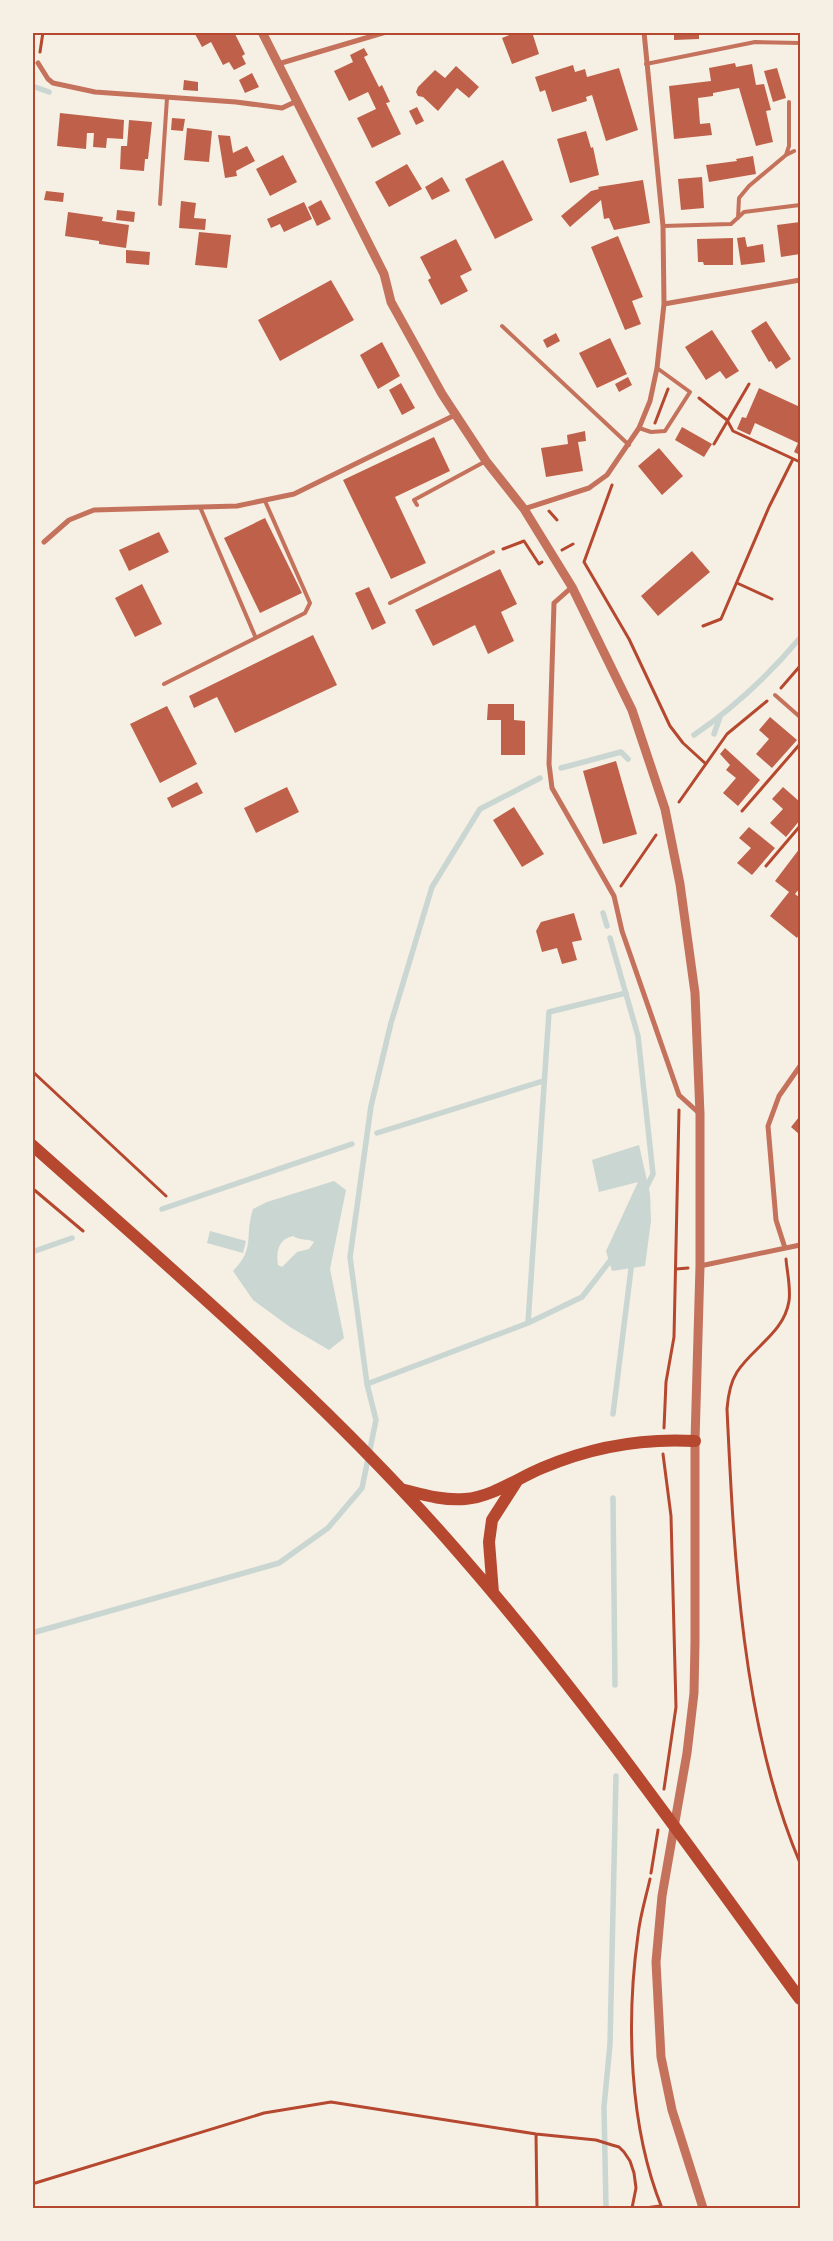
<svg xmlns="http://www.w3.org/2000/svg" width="833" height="2241" viewBox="0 0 833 2241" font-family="'Roboto Condensed',sans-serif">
  <rect width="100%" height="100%" fill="#f6efe4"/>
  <path fill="#c9d6d2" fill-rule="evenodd" d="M639,1145L650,1194L651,1221L645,1266L612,1271L606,1251L638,1182L599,1192L592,1160Z
    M334,1181L346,1190L330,1269L344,1338L329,1350L290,1327L253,1300L233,1271C256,1248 244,1236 253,1209L267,1202ZM293,1236C300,1241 307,1238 314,1242L309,1249L297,1252L282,1267L278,1265C276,1252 278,1239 293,1236Z
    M210,1231L246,1241L243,1253L207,1243Z"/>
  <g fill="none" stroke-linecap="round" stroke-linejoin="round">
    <path stroke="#c9d6d2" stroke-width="5.5" d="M32,86L49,92
      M714,734L720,717
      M694,735C735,707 769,675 800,638
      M561,768L621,752L628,759
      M603,913L607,926
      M610,938L638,1036L653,1174L645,1190
      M377,1133L543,1081
      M162,1209L352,1144
      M32,1252L72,1238
      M528,1323L549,1012L626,993
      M367,1384L528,1323L582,1297L613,1257
      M613,1414L632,1261
      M613,1498L615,1685
      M32,1633L279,1563L328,1528L362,1488L376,1420L367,1384L350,1257L371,1106L391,1023L432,887L480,809L540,778
      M606,2208L604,2107L610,2044L616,1776"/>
  </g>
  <path fill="#bf614a" d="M200,32H234L245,54L242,56L246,64L234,70L229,62L223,65L211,42L202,47L195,34Z
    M517,32H532L539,54L512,64L502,38Z
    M674,32H699V39L674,40Z
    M364,48L368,55L364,57L379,87L382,85L390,102L386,103L401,134L372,148L357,118L376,109L368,92L349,101L334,71L353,62L350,55Z
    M735,63L736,67L752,64L756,85L764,84L771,110L766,111L773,142L756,146L739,88L713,93V96L698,98L700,124L710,123L712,135L674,139L669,86L711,81L709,68Z
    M573,65L575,72L585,69L587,77L619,68L638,130L606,141L592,95L586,97L587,101L552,112L545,90L540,92L535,77Z
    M456,66L479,87L469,98L457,88L438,111L423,97L418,96L416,92L418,87L435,70L445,78Z
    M777,68L786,98L773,102L764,71Z
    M252,73L259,87L245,93L239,80Z
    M184,80L198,82V91L183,90Z
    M417,107L424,121L416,125L409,111Z
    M60,113L124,120L123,139L107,138L106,148L93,147L94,133H87L86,149L57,146Z
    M172,118L185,119L183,131L171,130Z
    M129,120L152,122L148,159H145L144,171L120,169L121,146H127Z
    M187,128L212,131L209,162L184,160Z
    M586,131L591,148L593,147L599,175L570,183L557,139Z
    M218,135L230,136L233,153L247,146L255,161L236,171L237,176L225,178Z
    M283,155L297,182L270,196L256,169Z
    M753,156L756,174L709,182L706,165L737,161L736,159Z
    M503,160L533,220L495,239L465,179Z
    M407,164L422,189L389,207L375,182Z
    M442,177L450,191L432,200L425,187Z
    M702,177L704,208L681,210L678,179Z
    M643,180L650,223L614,230L609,218L604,219L601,200L570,227L561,216L591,191L599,189L598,187Z
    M46,191L64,193L63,202L44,200Z
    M321,200L331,219L317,226L308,207Z
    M181,201L196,203L194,218L206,219L205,230L179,228Z
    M304,202L312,219L284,232L280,224L271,228L267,219Z
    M117,210L135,212L134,222L116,220Z
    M68,212L103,217L102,221L129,225L126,248L99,244V241L65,236Z
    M800,222V254L781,257L777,225Z
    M199,232L231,235L227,268L195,265Z
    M618,236L643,297L632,301L641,324L625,330L591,247Z
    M745,237L747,247L763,244L765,262L741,265L737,238Z
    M733,238V265H704L703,262H698L697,239Z
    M456,239L472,270L460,276L468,291L441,305L428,280L431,278L420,257Z
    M126,250L150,252L149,265L126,263Z
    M331,280L354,320L280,361L258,320Z
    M766,321L791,359L776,369L771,361L769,362L751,331Z
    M712,330L739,371L726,379L720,371L706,380L685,347Z
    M556,333L560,341L547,348L543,340Z
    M610,338L627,374L597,388L579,353Z
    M382,342L400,376L378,389L360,355Z
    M628,377L632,385L619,392L615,384Z
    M401,383L415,408L402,415L389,390Z
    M759,388L800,407V455L794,452L798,443L755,423L750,435L737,429L742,417L746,418Z
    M682,427L712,444L704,457L675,440Z
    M585,431L586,441L578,442L583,471L546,477L541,448L568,444L567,435Z
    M434,437L450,471L395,497L426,563L391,579L343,480Z
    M659,448L683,476L662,495L638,466Z
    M265,518L302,593L260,613L224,538Z
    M159,532L169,552L129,571L119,550Z
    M692,551L710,572L658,616L641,596Z
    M500,569L517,604L501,612L514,641L488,654L475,625L433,646L415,610Z
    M142,584L162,624L135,637L115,598Z
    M369,587L386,623L372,630L355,593Z
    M313,635L337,685L235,733L217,697L194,708L189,696Z
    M488,704H514V720L525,721V755H501V720H487Z
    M167,706L197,764L160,783L130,724Z
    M770,717L797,740L772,768L756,754L769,739L759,730Z
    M725,748L760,780L738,806L723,793L736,778L726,770L730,765L720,754Z
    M616,761L637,834L603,844L583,771Z
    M197,782L203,793L172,808L167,798Z
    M287,787L299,812L256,833L244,808Z
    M783,787L800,802V820L786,837L770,823L783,809L772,799Z
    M514,807L544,854L522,867L493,820Z
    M749,827L775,848L752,875L737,863L751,848L739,838Z
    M800,848V888L795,894L800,898V933L797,938L770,916L789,892L775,881Z
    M574,913L582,940L572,942L577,960L562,964L557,948L542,952L536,931L541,922Z
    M799,1117L800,1118V1135L791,1127Z"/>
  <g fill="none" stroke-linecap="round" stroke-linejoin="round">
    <path stroke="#b5482f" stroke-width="3" d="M40,52L43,32
      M699,398L727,420L733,431L800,462
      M655,423L668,389
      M714,444L749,384
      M612,485L584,562L629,639L670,726L683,743L706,764
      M549,511L557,520
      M503,549L524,541L539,564L542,562
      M562,550L573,544
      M737,583L772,599
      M703,626L721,619L769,507L793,459
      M781,688L800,666
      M679,802L727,734L767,701
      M742,811L800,744
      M766,866L800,826
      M621,886L656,835
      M32,1071L166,1196
      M32,1188L83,1231
      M786,1259C787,1272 791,1288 789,1301C784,1333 753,1347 737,1372C730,1383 728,1396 727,1409C734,1557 742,1726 800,1863
      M676,1269L688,1268
      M664,1428L666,1382L674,1337L679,1110
      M663,1454L671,1516L676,1707L664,1789
      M651,1873L658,1830
      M650,1879C646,1897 640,1916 638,1935C626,2021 629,2127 662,2208
      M536,2134L537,2208
      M32,2184L264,2113L331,2102L536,2134L596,2140L612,2145L619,2147L624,2152L630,2161L634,2173L636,2188L632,2208
      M645,2208L660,2206"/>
    <path stroke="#c5725c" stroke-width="4" d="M646,64L755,42L800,43
      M786,155L794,151
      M160,204L167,98
      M738,218L739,198L749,186L786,155L789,146V102
      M663,226L731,224L744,212L800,205
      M502,326L629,445
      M639,428L651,432L665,431L690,392L657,368
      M417,505L414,500L486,461
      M200,507L255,636
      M390,603L493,552
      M164,684L305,613L310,603L265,501
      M775,695L800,717"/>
    <path stroke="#c5725c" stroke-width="5" d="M38,63L48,79L53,83L95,92L236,102L282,108L297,101
      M278,64L386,32
      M664,304L800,280
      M524,509L589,488L607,475L639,428L650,401L657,368L664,304L663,226L644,32
      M44,542L69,520L94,510L237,506L294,494L455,415
      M572,587L554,603L549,764L552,788L614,896L622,931L679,1095L700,1114
      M785,1248L776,1220L768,1126L779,1096L800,1066
      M700,1266L800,1245"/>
    <path stroke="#c5725c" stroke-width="9" d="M262,32L384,274L391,302L442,394L486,461L524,509L572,587L632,710L665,809L680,884L695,993L700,1114V1266L695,1441V1642L694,1693L687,1753L662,1896L656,1962L661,2057L672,2110L703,2208"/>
    <path stroke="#b5482f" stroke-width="12" d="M32,1145C179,1276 330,1404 459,1553C582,1694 690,1848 800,1999
      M401,1489C421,1494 443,1501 465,1499C492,1497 518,1478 542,1468C591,1447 643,1438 695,1441
      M493,1593L489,1542L492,1520L517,1481"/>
  </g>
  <rect width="833" height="2241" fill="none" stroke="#f6efe4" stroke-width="68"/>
  <rect x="34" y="34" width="765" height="2173" fill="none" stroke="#b5482f" stroke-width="2"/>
</svg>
